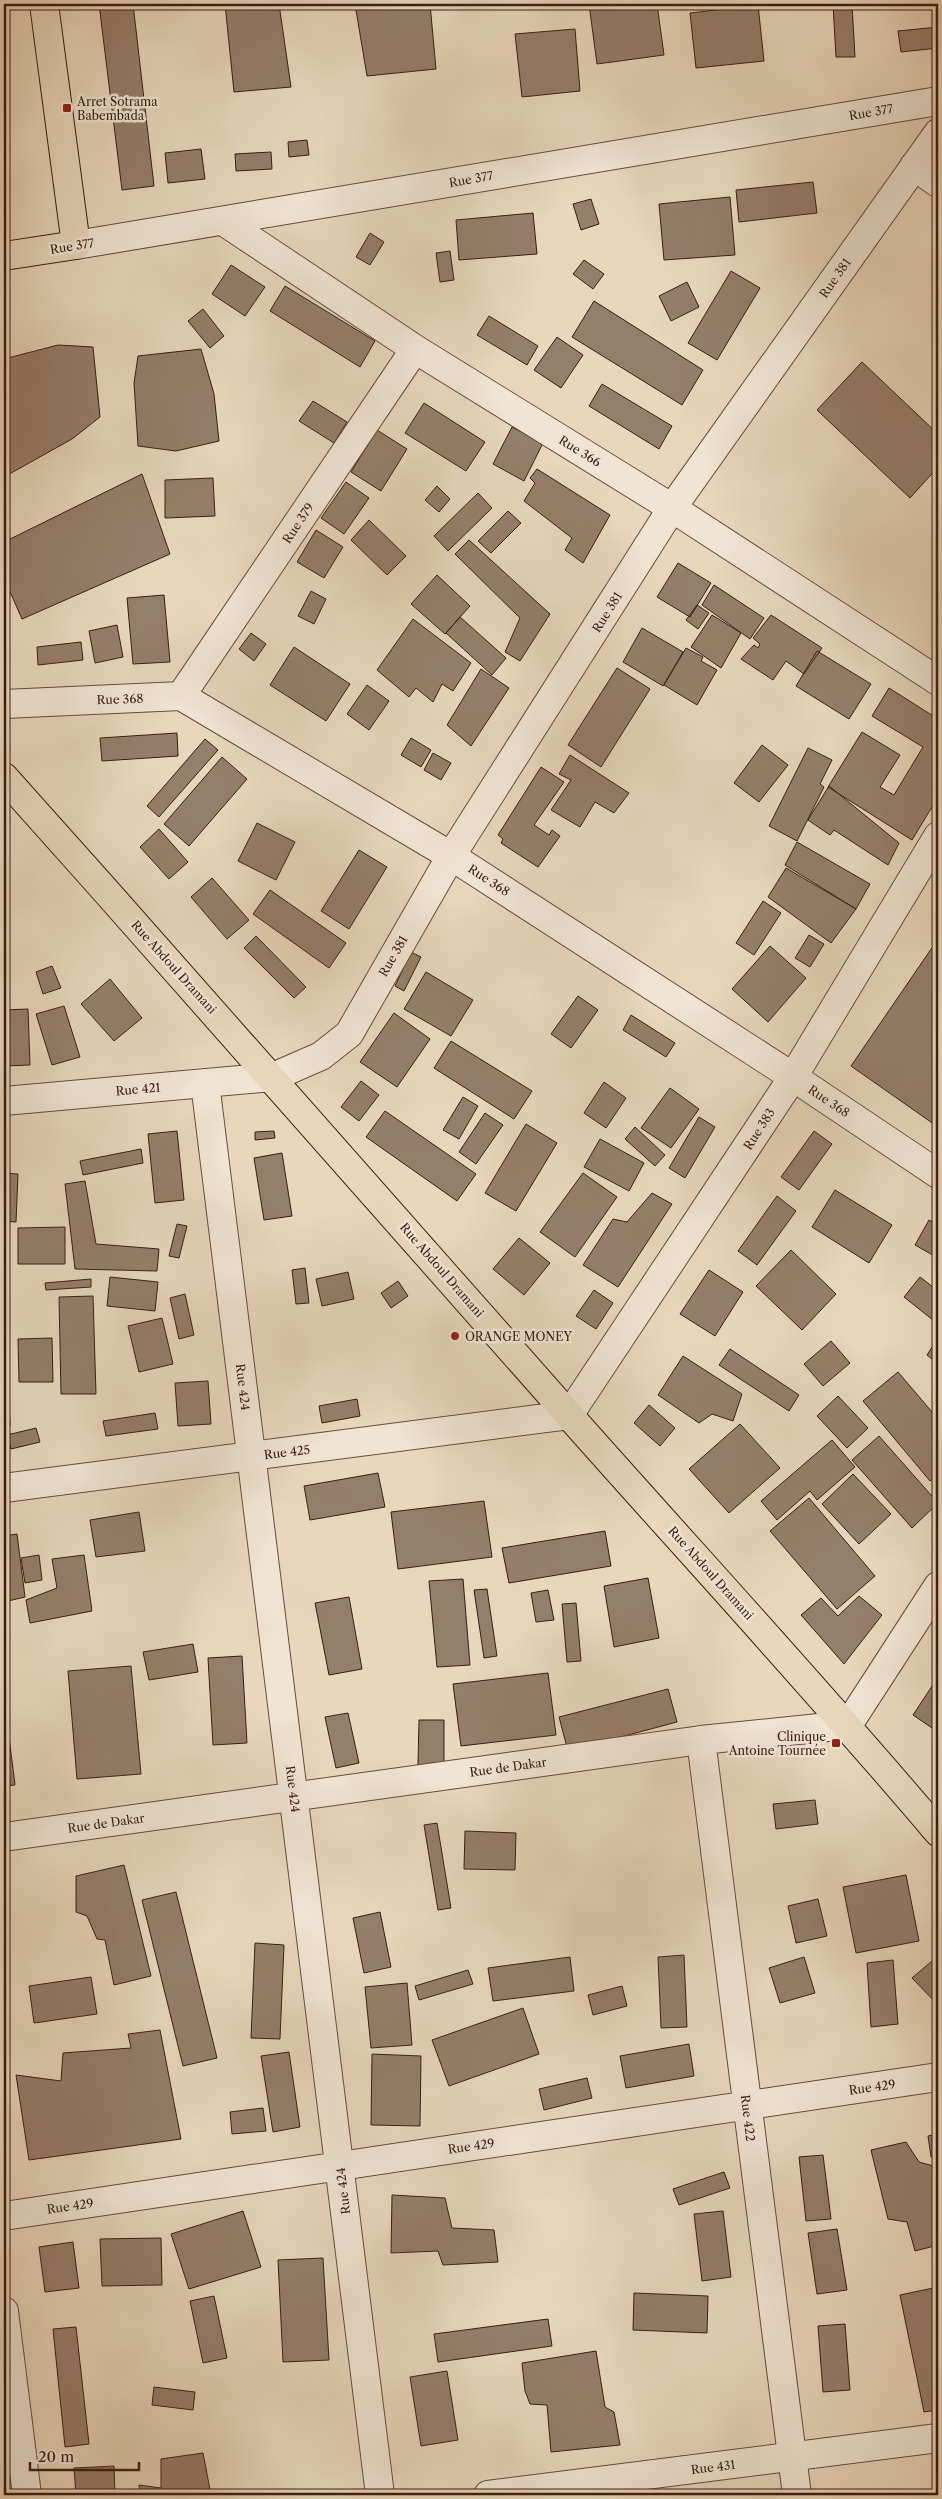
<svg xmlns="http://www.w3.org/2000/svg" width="942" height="2499" viewBox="0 0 942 2499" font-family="'Libre Caslon Text',serif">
  <rect width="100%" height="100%" fill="#e8d7bb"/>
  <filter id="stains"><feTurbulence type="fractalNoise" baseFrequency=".004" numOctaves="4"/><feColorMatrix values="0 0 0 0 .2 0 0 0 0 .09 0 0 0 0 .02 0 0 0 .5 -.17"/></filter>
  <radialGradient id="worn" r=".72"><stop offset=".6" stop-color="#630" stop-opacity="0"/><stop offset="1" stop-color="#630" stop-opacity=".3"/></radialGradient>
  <path fill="#957e6a" stroke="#3b1d12" d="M99,4H133L154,186L122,190Z
    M225,4H279L291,87L234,92Z
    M355,4H430L436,69L367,76Z
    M589,4H657L664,55L597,64Z
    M833,4H852L855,57H836Z
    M895,4H938V10L895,8Z
    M758,5L764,61L696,68L690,13Z
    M938,27V48L901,52L898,31Z
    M575,29L580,91L522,97L515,34Z
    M307,140L309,155L289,157L288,142Z
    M201,149L205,179L168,183L165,153Z
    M271,152L272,169L236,171L235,154Z
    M813,182L817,213L739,222L736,190Z
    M730,197L735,255L664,260L659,204Z
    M591,199L599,224L581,230L573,204Z
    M533,213L537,254L459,260L456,220Z
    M370,233L384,242L370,265L356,257Z
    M450,251L454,280L440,282L436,253Z
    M584,260L604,274L593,289L573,274Z
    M231,265L265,287L245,316L212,294Z
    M731,271L760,288L717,360L688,343Z
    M687,282L699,307L671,321L659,296Z
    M285,286L375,341L360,367L270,311Z
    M594,301L703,370L682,405L572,337Z
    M203,309L224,336L210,348L188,321Z
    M489,316L538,346L527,365L477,335Z
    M557,337L583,355L561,388L534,370Z
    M58,345L93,347L100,417L72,439L4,477V359Z
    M201,349L214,394L219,441L176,451L138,446L134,383L138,356Z
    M862,362L938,434V467L910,498L817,410Z
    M602,384L672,426L659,449L589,406Z
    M313,401L347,422L334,443L299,421Z
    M424,403L485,442L466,471L405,433Z
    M512,427L543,443L524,481L493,464Z
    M377,430L407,449L381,491L351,472Z
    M537,469L610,515L583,563L565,550L572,538L524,501L535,483L530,478Z
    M142,474L170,554L22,619L4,578V542Z
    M213,478L215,516L165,518V480Z
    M346,482L369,498L344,534L321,518Z
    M437,486L450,499L439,512L425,500Z
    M478,493L492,508L448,551L434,536Z
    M508,511L521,523L491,553L478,541Z
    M369,520L406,556L387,575L351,540Z
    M316,530L343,547L324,578L297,562Z
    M469,540L550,614L520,661L505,652L520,618L455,554Z
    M678,563L711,583L690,617L657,597Z
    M437,575L470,606L445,634L411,604Z
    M714,585L764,618L750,639L702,605Z
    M311,591L326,599L314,624L298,616Z
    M164,595L170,662L133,664L127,598Z
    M697,605L709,613L698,629L686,620Z
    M712,615L741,633L721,668L691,647Z
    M771,615L822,648L804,674L786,661L773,680L741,659L754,645L758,648L760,644L753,638Z
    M460,617L506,658L492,675L446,633Z
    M413,619L471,663L453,691L442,684L433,702L416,688L409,697L377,670Z
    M117,625L123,657L95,663L89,631Z
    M642,628L683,652L663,686L623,662Z
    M251,633L266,644L254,661L239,649Z
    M81,642L83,660L38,665L37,647Z
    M294,647L350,684L326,721L270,685Z
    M686,648L703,657L701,661L717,670L697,705L664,685Z
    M817,651L871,684L849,719L796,686Z
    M617,668L650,689L601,767L568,745Z
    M481,669L509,688L471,746L447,725Z
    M367,685L389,701L369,730L347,714Z
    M889,688L938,719V797L912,840L828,787L862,732L900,755L880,787L894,795L923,747L872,716Z
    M177,733L178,756L102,761L100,738Z
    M411,738L431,750L421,767L401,755Z
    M205,739L218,750L159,817L147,806Z
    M762,745L788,765L759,802L734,783Z
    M808,748L832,760L820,784L824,787L797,841L769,826Z
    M433,753L451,763L441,780L424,770Z
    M570,755L629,793L614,813L595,802L580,827L551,810L571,780L559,774Z
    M222,757L247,779L189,846L164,824Z
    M541,767L564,782L534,825L549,835L552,830L560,836L538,867L501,843L503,839L498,835Z
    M829,786L899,843L888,865L834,830L830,835L808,820Z
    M257,823L295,842L276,880L238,861Z
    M159,829L188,862L169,879L140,847Z
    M797,842L870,884L856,909L785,865Z
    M359,850L387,867L349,929L321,911Z
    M786,868L856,909L831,943L768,897Z
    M212,878L249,920L227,939L191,897Z
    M270,890L346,943L329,968L253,914Z
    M763,901L781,913L754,955L736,943Z
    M809,935L824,944L810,967L795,958Z
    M256,936L306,987L294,998L244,948Z
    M938,939V1127L851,1066Z
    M770,946L806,978L768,1022L732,989Z
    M411,952L421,957L404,991L395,986Z
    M52,966L61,988L43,994L36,972Z
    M426,972L473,1000L451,1036L404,1009Z
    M110,979L142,1018L114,1041L81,1004Z
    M578,996L598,1010L571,1048L551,1034Z
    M64,1006L80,1057L52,1065L36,1014Z
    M28,1009L30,1065L4,1066V1010Z
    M394,1013L430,1039L397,1087L360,1062Z
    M631,1015L675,1043L666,1057L623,1030Z
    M451,1041L532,1091L514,1119L434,1068Z
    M361,1081L379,1095L359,1121L341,1107Z
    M604,1082L626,1098L606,1128L584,1113Z
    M670,1088L699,1109L671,1148L641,1128Z
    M463,1097L478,1106L459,1139L443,1130Z
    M385,1111L476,1174L457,1201L366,1137Z
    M485,1113L503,1125L476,1164L459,1152Z
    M699,1117L715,1127L685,1178L669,1168Z
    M526,1124L557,1143L516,1211L485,1193Z
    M635,1127L665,1155L655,1166L625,1139Z
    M177,1131L184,1200L155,1203L148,1134Z
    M274,1131L275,1138L255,1140V1132Z
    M814,1131L832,1144L799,1190L781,1177Z
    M600,1139L644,1163L629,1191L584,1167Z
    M141,1149L143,1163L83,1175L80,1161Z
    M282,1153L292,1216L264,1220L254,1158Z
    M4,1173L18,1174L16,1222L4,1221Z
    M583,1173L617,1197L575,1257L540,1232Z
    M85,1181L96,1244L159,1249L157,1271L75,1269L65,1184Z
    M835,1190L892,1225L869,1263L812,1227Z
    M652,1193L672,1204L618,1287L583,1265L613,1219L627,1222Z
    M777,1196L796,1211L757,1265L738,1251Z
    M929,1220L938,1225V1258L915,1245Z
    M177,1224L187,1226L179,1258L169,1256Z
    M65,1227V1264H18V1228Z
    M519,1238L550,1263L524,1295L493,1269Z
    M791,1250L836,1294L802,1330L756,1286Z
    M305,1268L309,1303L296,1304L292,1270Z
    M709,1270L743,1292L715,1336L680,1314Z
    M4,1271H8L7,1289L4,1288Z
    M348,1272L354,1299L322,1306L316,1279Z
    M110,1277L158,1282L155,1311L107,1306Z
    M920,1277L938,1291V1324L904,1297Z
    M91,1279V1287L46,1290L45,1283Z
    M398,1281L408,1296L391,1308L381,1293Z
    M594,1290L613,1303L596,1329L576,1316Z
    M185,1294L194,1335L179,1339L170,1298Z
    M93,1296L96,1394H61L59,1297Z
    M162,1318L173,1364L139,1372L128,1326Z
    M52,1338L53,1382H19L18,1339Z
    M831,1341L850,1363L823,1386L804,1364Z
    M936,1341L938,1342V1364L927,1355Z
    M730,1349L799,1395L789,1411L719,1365Z
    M683,1356L742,1394L733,1421L712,1414L699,1423L658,1395Z
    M898,1372L938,1419V1474L930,1481L863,1401Z
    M208,1381L211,1424L178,1426L175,1383Z
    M838,1396L868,1428L847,1448L817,1416Z
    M357,1399L360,1416L322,1423L319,1406Z
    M4,1400H9L10,1426H4Z
    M649,1405L675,1428L660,1446L634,1423Z
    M155,1413L158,1429L106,1436L103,1421Z
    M740,1424L780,1468L729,1513L689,1469Z
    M36,1428L40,1442L11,1449L7,1435Z
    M879,1436L938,1503L912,1528L852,1460Z
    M832,1440L855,1467L817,1500L810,1491L777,1520L761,1501Z
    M378,1473L385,1507L310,1520L304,1486Z
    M853,1474L891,1514L859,1544L822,1504Z
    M809,1498L875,1576L837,1609L770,1531Z
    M484,1501L492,1557L398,1569L391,1512Z
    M139,1512L145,1551L96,1557L90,1520Z
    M605,1531L611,1566L509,1583L502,1548Z
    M17,1534L25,1597L4,1602V1536Z
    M39,1555L42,1580L25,1583L21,1558Z
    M84,1555L92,1611L30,1623L26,1600L57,1588L52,1559Z
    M648,1578L659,1638L614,1647L604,1586Z
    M463,1579L470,1665L437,1667L429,1581Z
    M487,1589L497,1656L484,1658L474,1590Z
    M548,1590L554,1620L536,1622L531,1593Z
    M859,1596L882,1615L844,1664L801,1615L821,1598L838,1616Z
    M349,1597L362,1669L329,1675L315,1603Z
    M576,1603L581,1661L567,1662L562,1604Z
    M193,1644L198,1672L149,1680L143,1652Z
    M242,1656L247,1743L213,1745L208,1658Z
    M131,1666L141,1774L77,1779L68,1671Z
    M548,1673L556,1735L461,1746L453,1684Z
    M938,1677V1732L913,1715Z
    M668,1689L677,1722L568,1751L559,1717Z
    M4,1697L15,1785L4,1786Z
    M348,1713L359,1763L336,1768L325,1717Z
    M419,1720H444V1766L418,1765Z
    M815,1800L818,1824L776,1829L773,1804Z
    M437,1823L451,1908L438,1910L424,1825Z
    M465,1831L516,1833L515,1870L464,1869Z
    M124,1865L151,1976L114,1985L105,1940L97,1939L87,1916L76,1912V1876Z
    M906,1875L919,1941L856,1953L843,1887Z
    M176,1892L217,2058L183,2066L142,1900Z
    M818,1899L827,1936L796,1943L788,1906Z
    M380,1912L391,1967L364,1973L353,1918Z
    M255,1943L284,1945L280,2039L251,2038Z
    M684,1955L687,2027L661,2028L658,1957Z
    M938,1956V2005L912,1978Z
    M570,1957L574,1991L493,2001L488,1968Z
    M804,1957L815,1993L780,2003L769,1968Z
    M893,1960L898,2024L871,2027L867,1963Z
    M468,1970L473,1984L419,2000L415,1986Z
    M91,1977L97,2014L34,2023L29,1986Z
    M407,1983L412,2045L371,2048L365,1987Z
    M622,1986L627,2006L593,2015L588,1995Z
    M523,2008L539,2054L449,2086L432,2040Z
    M160,2030L181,2139L29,2160L16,2075L61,2081L63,2053L131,2048L128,2034Z
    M689,2044L694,2076L626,2088L620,2056Z
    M289,2052L300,2127L273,2132L261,2056Z
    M372,2054L421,2056L420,2126L371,2125Z
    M587,2078L592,2098L544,2110L539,2089Z
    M263,2108L266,2131L232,2134L230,2112Z
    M938,2134V2157H931L928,2136Z
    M906,2142L919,2162L937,2167L938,2174V2245L915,2251L907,2222L888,2219L871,2150Z
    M823,2155L831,2219L806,2221L799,2157Z
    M724,2172L730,2188L679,2205L673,2189Z
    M392,2195L445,2198L452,2228L494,2230L498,2262L443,2265L438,2251L391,2253Z
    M243,2211L261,2267L189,2289L171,2234Z
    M723,2211L731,2277L702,2281L694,2214Z
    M837,2229L847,2290L817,2294L808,2233Z
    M161,2238L162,2285L102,2286L100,2239Z
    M73,2242L79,2288L45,2292L39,2247Z
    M323,2258L329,2360L283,2362L278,2260Z
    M938,2287V2410L924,2412L900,2295Z
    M634,2293L708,2296L707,2333L633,2330Z
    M214,2296L227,2358L203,2363L190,2301Z
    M548,2319L552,2346L438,2362L434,2334Z
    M845,2324L850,2390L823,2392L818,2326Z
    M76,2327L89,2444L65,2447L53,2329Z
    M596,2351L605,2407L614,2412L620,2445L551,2452L547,2405L530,2404L525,2391L522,2363Z
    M447,2371L458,2440L421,2446L410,2377Z
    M154,2387L195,2392L193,2410L152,2405Z
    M203,2453L211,2495H140L139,2485L161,2488V2459Z
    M114,2466L115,2495H76L74,2468Z"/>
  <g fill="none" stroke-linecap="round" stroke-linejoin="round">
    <g stroke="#664c3c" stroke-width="30">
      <path id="minor" d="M914,166L938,183
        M223,221L415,349L672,508L938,681
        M76,245L938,101
        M181,696L415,349
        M4,704L181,696L451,856L793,1077L938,1174
        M205,1083L380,2495
        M4,1101L273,1077L321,1056L349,1034L451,856L672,508L938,133
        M4,1488L569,1415L793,1077L938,836
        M701,1740L797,2495
        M4,1837L701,1740L848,1725L938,1586
        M4,2216L938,2077
        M4,2311L27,2495
        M488,2495L938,2438"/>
    </g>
    <g stroke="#3b1d12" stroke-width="30">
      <path id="major" d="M4,256L76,245L44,4
        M4,777C193,988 380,1201 567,1413C691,1553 818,1690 938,1832"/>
    </g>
    <use href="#minor" stroke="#f0e5d3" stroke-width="28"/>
    <use href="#major" stroke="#e8d7bb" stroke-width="28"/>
  </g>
  <g fill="#8f2418" stroke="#f0e5d3" stroke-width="2">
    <rect x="62" y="103" width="10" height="10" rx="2.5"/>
    <circle cx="455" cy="1336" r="5"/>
    <rect x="831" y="1738" width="10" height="10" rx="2.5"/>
  </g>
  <g text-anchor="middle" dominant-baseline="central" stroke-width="5" stroke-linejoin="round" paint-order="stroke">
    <g font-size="12" fill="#3b1d12" stroke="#f0e5d3" text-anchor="start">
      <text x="77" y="101">Arret Sotrama<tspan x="77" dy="14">Babembada</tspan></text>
      <text x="465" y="1336">ORANGE MONEY</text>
      <text x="826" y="1736" text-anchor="end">Clinique<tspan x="826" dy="14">Antoine Tournée</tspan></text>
    </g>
    <g font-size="12" fill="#3b1d12" stroke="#f0e5d3">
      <text transform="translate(871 112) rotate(-10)">Rue 377</text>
      <text transform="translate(471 179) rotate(-10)">Rue 377</text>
      <text transform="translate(72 246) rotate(-9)">Rue 377</text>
      <text transform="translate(835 278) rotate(-55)">Rue 381</text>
      <text transform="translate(580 451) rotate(32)">Rue 366</text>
      <text transform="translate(298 523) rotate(-56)">Rue 379</text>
      <text transform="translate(607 612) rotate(-58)">Rue 381</text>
      <text transform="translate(120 699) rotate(-2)">Rue 368</text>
      <text transform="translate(489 880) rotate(33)">Rue 368</text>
      <text transform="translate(393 956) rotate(-60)">Rue 381</text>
      <text transform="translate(174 967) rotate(48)">Rue Abdoul Dramani</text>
      <text transform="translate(138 1089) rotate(-5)">Rue 421</text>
      <text transform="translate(829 1101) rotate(34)">Rue 368</text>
      <text transform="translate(759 1129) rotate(-57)">Rue 383</text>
      <text transform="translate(442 1270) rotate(49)">Rue Abdoul Dramani</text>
      <text transform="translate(243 1387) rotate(83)">Rue 424</text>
      <text transform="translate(287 1452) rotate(-7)">Rue 425</text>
      <text transform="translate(711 1573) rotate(48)">Rue Abdoul Dramani</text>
      <text transform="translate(508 1767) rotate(-8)">Rue de Dakar</text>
      <text transform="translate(293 1789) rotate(83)">Rue 424</text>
      <text transform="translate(106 1823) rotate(-8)">Rue de Dakar</text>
      <text transform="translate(872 2087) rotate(-8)">Rue 429</text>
      <text transform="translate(748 2118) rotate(83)">Rue 422</text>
      <text transform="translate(471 2146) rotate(-8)">Rue 429</text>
      <text transform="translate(343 2191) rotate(-97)">Rue 424</text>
      <text transform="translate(70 2206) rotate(-8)">Rue 429</text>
      <text transform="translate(713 2467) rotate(-7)">Rue 431</text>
    </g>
  </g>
  <rect width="942" height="2499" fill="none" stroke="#e8d7bb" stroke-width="20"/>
  <rect x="5" y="5" width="932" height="2489" fill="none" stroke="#3b1d12" stroke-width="2.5"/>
  <rect x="10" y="10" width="922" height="2479" fill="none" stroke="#3b1d12"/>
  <path d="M30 2462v8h109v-8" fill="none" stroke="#3b1d12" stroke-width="2.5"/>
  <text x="38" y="2462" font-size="15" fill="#3b1d12" stroke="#f0e5d3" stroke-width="4" paint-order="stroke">20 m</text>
  <rect width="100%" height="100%" filter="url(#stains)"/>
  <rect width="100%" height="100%" fill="url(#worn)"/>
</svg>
